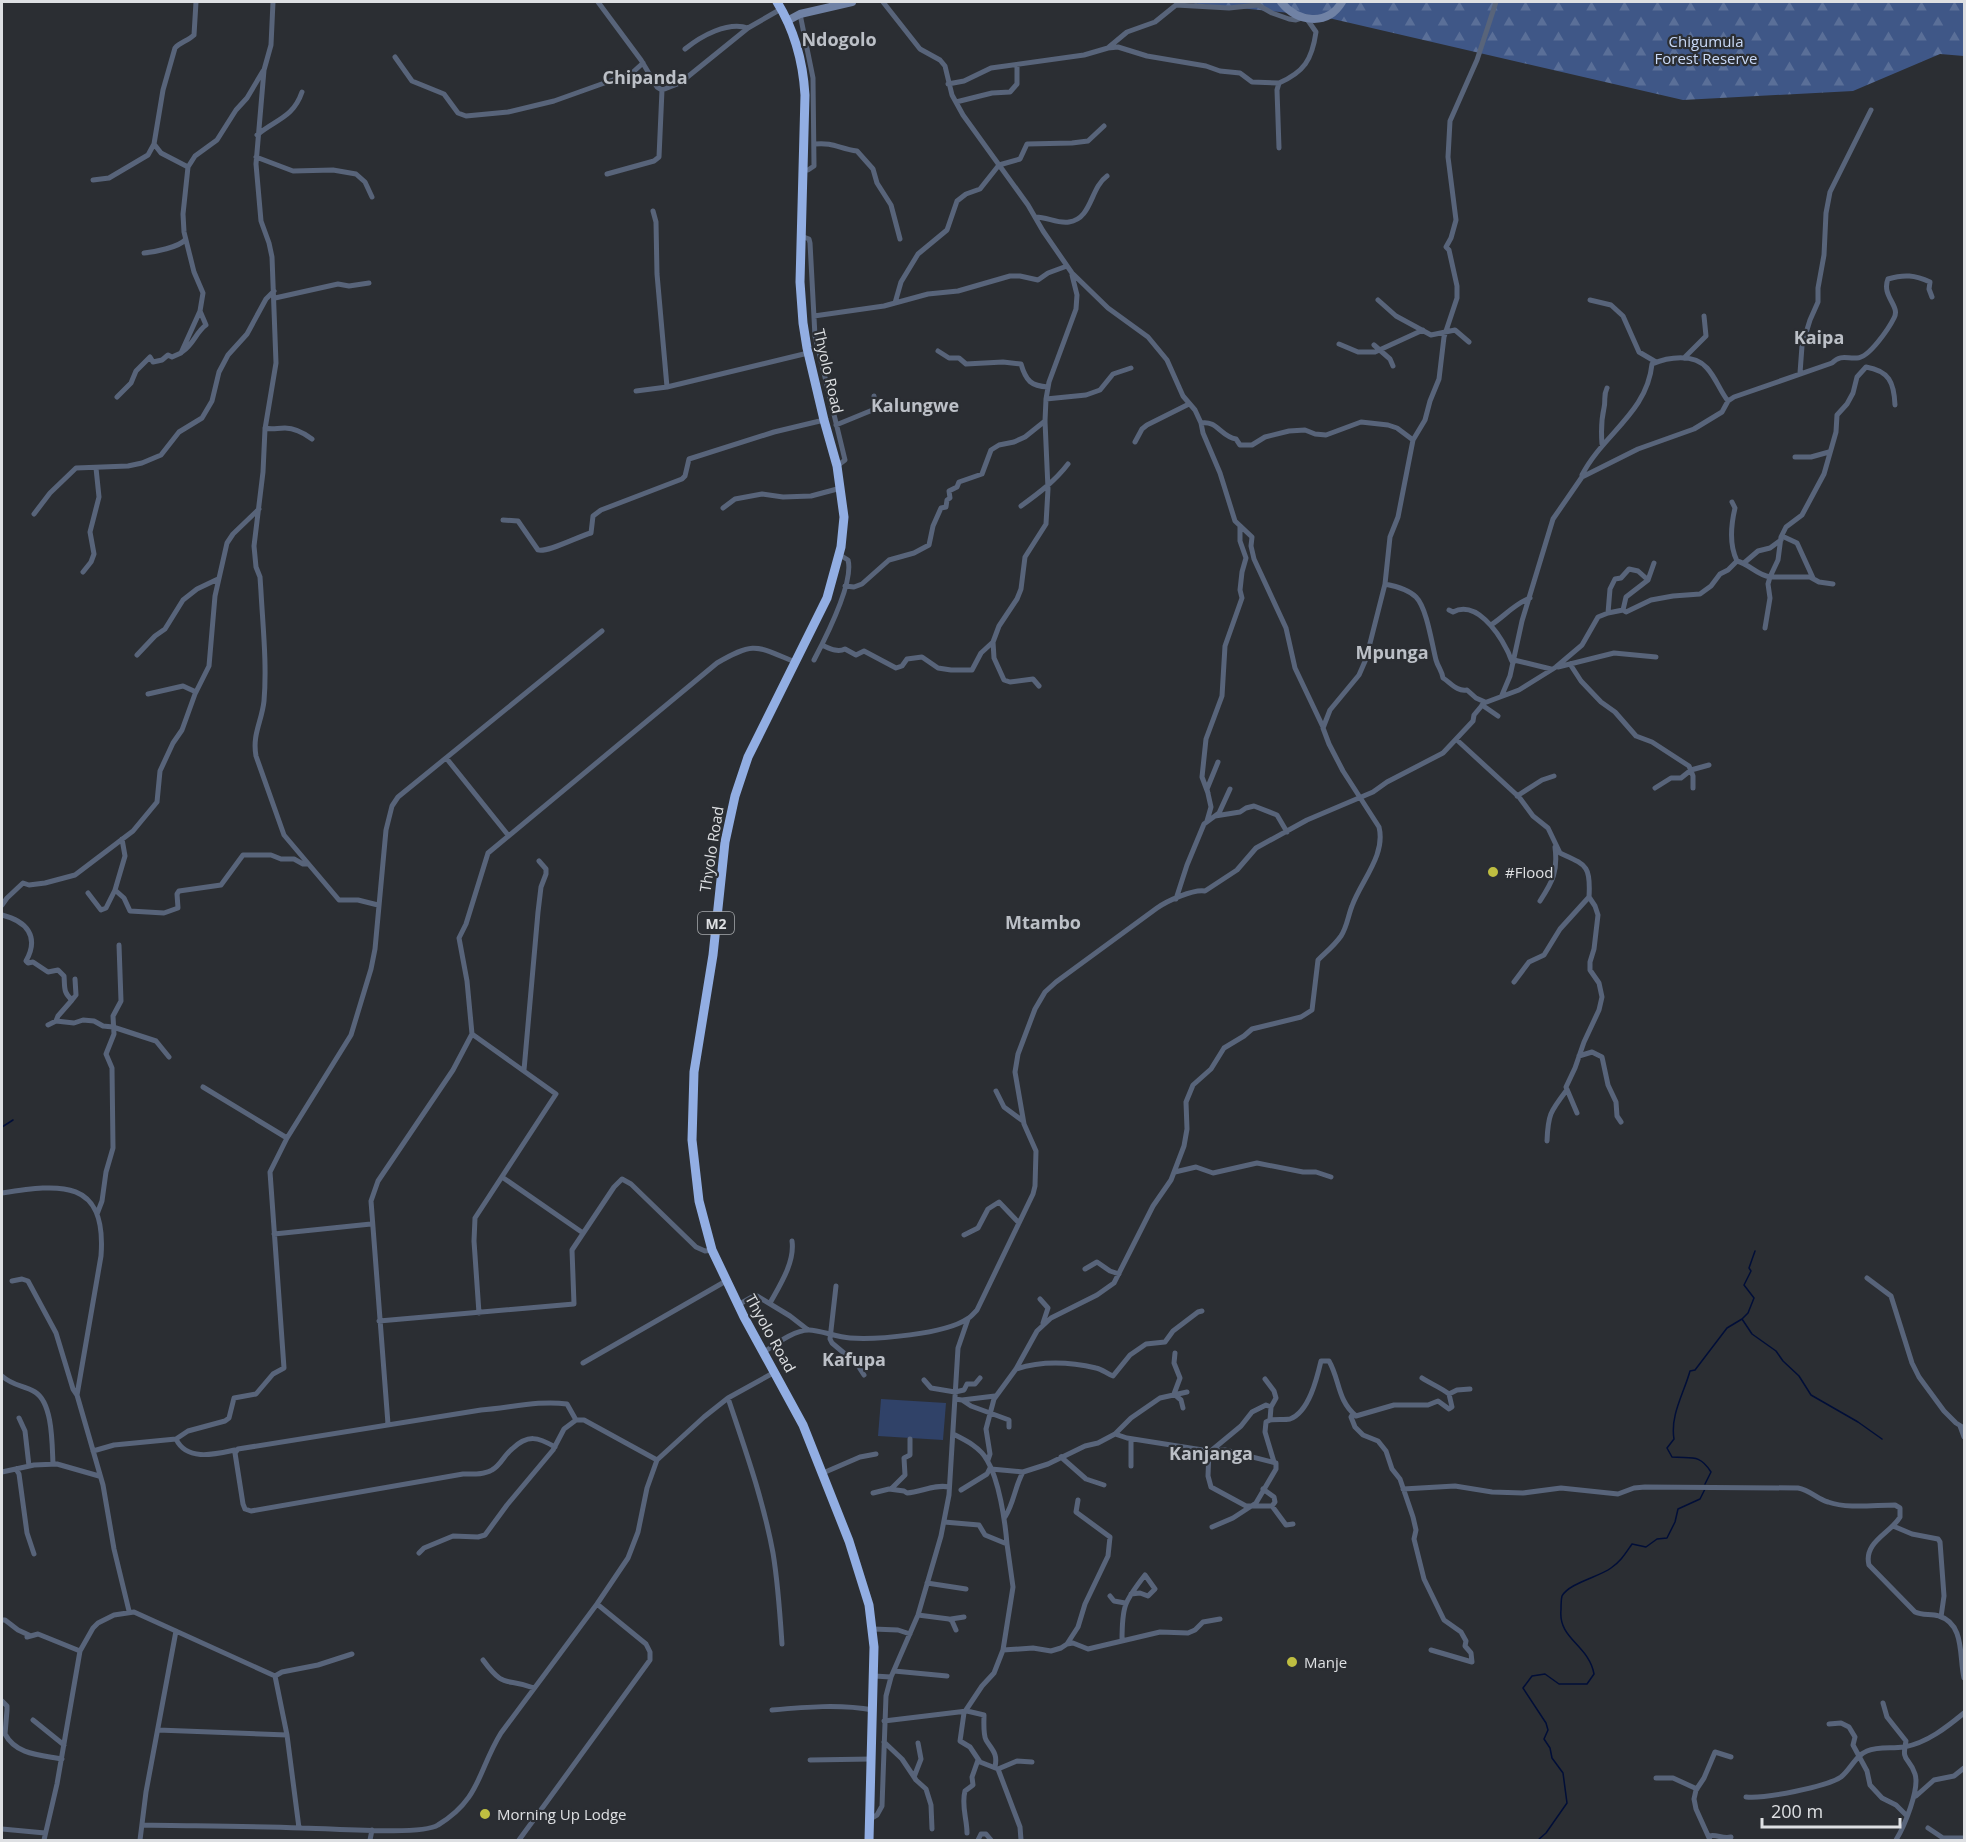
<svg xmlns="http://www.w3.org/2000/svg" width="1966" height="1842" viewBox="0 0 1966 1842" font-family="'Open Sans',sans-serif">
  <defs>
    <pattern id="forest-firs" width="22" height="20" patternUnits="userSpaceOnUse" patternTransform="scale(1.5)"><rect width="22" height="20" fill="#3f5787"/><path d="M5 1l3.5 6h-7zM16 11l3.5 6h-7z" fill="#5a6f98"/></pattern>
  </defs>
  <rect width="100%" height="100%" fill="#2b2e33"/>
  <path fill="url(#forest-firs)" d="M1179,2H1964V56L1940,54L1853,91L1683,100L1320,16Z"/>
  <path fill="#304268" d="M881,1399L946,1403L943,1440L878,1436Z"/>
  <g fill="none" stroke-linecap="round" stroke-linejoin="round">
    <path stroke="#010e38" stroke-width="1.5" d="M2,1127L13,1120
      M1755,1251L1749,1268L1751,1271L1744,1285L1754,1298L1748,1313L1742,1319L1752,1334L1776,1351L1783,1361L1799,1376L1811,1395L1858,1422L1882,1439
      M1705,1484L1711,1472C1699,1453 1691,1459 1672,1457L1667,1448L1674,1439C1670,1415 1684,1393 1690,1371L1695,1370L1727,1328L1742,1319
      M1538,1840L1546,1833L1567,1803L1563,1773L1552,1758L1550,1748L1544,1739L1548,1730L1546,1723L1523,1688L1532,1676L1545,1674L1559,1684H1587L1594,1674C1589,1645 1558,1639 1561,1610C1561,1606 1561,1600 1562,1596C1569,1583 1599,1577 1611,1568C1621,1561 1625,1554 1632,1544L1646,1547L1657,1539L1667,1538L1675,1522L1678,1509L1700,1499L1705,1489"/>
    <path stroke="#58647a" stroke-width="5" d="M273,2L271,45L264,70L256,164L261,221L269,243L272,257L276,363L265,429L263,472L254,546L256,567L260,577L261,592C263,628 267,665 264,701C262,721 252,734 256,756L284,835L339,900H358L378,905
      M598,2L641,60L657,87L662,90
      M883,2L920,49L940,60L945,66L952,95L963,115L1028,205L1043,231L1072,273L1108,308L1148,337L1167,360L1183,396L1195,410L1201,423L1203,433L1220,473L1235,521L1252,537L1251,546L1254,559L1286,628L1295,668L1323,727
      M800,14L813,78L814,166L808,170H804
      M1109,47L1127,32L1155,22L1176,5L1229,8L1258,5L1272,13L1289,19L1296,20L1302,18
      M685,49C701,36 728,21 748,28
      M395,57L412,81L444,94L458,113L466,116L508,112L554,101L624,76L632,73L643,63
      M948,84L964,81L991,68L1084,55L1108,48L1118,47L1147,56L1206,66L1220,71L1240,73L1252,82L1279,83
      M662,90L680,83L748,28L781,9
      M956,102L992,93L1010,92L1017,84V65
      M257,135C276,119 293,118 302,92
      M154,144L161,153L188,167
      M815,144C833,142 840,149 857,151L873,169L877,183L891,205L900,239
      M1279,148L1277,90L1279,83C1304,72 1312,60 1316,32L1307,19
      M256,157L293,171L333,170L356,174L365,182L372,197
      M607,174L654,161L659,157L662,90
      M93,180L109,178L148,155L154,144L163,90L175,48C180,42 188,41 194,35L196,2
      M653,211L656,222L657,274L667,387
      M1036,217C1047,217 1058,224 1069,222C1092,219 1090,188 1107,176
      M801,236L809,239L810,243L815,336L845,460L837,466
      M144,253C155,252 179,247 185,240
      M275,298L338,284L349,286L369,283
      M1378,300L1396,316L1431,335L1455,330L1469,342
      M1590,300L1611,305L1623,316L1639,352L1656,362
      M895,303L901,282L918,254L947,230L957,201L966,194L980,189L999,165L1020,159L1027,144L1072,143L1088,141L1104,126
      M814,316L884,306L928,294L958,291L1010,276H1020L1038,280L1048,273L1067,266
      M1339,344L1358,352H1375L1423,330
      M1374,345L1390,359L1393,366
      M938,351L949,358H959L966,364L1003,362L1021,364C1026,381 1031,386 1048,387
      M182,352C194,344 196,332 206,325L200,311
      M1684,358L1706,336L1704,316
      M1800,373L1802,346L1810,320L1818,302V288L1824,255L1826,213L1830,192L1871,110
      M636,391L667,387L808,353
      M117,397L131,383L136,371L150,357L153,362L162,360L168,355L172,357L181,353L200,311L203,293L194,272L184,232L183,214L188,167L195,156L217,140L236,110L247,98L263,71
      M1046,399L1086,395L1100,390L1113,374L1131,368
      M1201,423C1217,420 1221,437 1236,439L1240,445H1252L1265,437L1289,431L1305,430L1315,434L1326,435L1361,422L1388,425L1397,428L1413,440
      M836,425L875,409L874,396
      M265,428C272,430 277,428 285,428C295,428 304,433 312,439
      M1135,442L1142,429L1147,425L1189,404
      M1602,444C1601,431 1601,421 1604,408C1606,400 1603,396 1607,388
      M1795,457H1811L1829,452
      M1582,475C1603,434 1647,413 1652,364C1668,357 1694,353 1707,368C1716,378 1720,391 1728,401
      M1021,506C1039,493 1055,481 1068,464
      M723,508L735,499L762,494L783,497L811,496L841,488
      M34,514L50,493L76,468L128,466L142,463L161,455L179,432L202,418L212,401L219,372L228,355L247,334L266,299L274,291
      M503,520L518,521L538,550C547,553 579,536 591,533L593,516L601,510L682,479L685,476L689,459L774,432L824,420
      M1782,536L1797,543L1813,578
      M1737,561C1749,564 1757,575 1770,577L1778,560L1781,537L1786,527L1802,515L1824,474L1836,432L1837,415L1847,404L1853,393L1857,377L1866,367C1889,371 1894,382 1895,405
      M1744,563L1758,551L1770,548L1781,540
      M83,572L91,562L94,554L90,532L99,497L96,468
      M1648,580L1654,563
      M1385,584C1395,586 1409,590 1416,597C1427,608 1432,645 1436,660C1438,667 1442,671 1443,678C1451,683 1457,692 1467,690L1476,698L1485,702
      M845,586L854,587L862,584L889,560L914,553L929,545L933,526L941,508L946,507L947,500L950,498L949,491L957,487L959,482L982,474L991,450L999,445L1014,442L1025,437L1045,421
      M1449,610L1453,612C1476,600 1498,632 1507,650C1510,655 1510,659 1513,663
      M1608,613L1610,589L1615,579L1621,578L1629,569L1638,571L1648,580L1626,597L1623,610
      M1491,625C1505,616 1514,604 1530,598
      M1765,628L1770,598L1768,584L1770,577H1810L1819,582L1833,584
      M822,645C829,648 837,653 845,649L856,655L864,651L896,668L902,666L907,659L922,657L938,668L951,670H972L981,653L993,642
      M137,655L155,636L165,629L183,600L197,589L218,579
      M814,660C825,639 854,582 848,560L840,555
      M1514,660L1551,669
      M1570,664L1581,681L1601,702L1615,712L1636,736L1652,742L1689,766L1693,776V788
      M1558,667L1614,653L1656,657
      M1039,686L1033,679L1010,682L1004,680L994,658L993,642L999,626L1017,599L1021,589L1025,557L1046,524L1048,489L1045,421L1046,399L1049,382L1076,309L1077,295L1072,275
      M148,694L183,686L196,692
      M1502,695L1510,676L1522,621L1553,519L1582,477L1638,449L1694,429L1722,412L1728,401L1734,397L1832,363C1841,354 1847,359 1857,358C1869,358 1889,328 1894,318C1901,306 1881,296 1888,279C1904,274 1915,275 1930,282L1929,289L1932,297
      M1482,705L1498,716
      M1457,740L1519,797L1533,816L1548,828L1560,853C1586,865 1591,865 1589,897L1595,906L1598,915L1594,949L1590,962V970L1599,983L1602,997L1599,1010L1584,1042L1575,1068L1566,1087L1577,1113
      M447,759L508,835
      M1655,788L1671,778H1681L1691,770L1709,765
      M1208,793L1202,777L1206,739L1222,696L1225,646L1242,598L1240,590L1242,572L1246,558L1240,541V527
      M1517,796L1542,780L1554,776
      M1215,816L1240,812L1246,808L1254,806L1277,815L1287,832
      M1207,821L1211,807L1207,789L1218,762
      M115,890L125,856L122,839
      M88,893L101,910L106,908L115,890L124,898L130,911L164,913L178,908L177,894L179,891L221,885L243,855H271L281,859H294L303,864H308
      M1176,899L1187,865L1204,824L1219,813L1230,789
      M1540,901C1553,881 1558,871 1555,847
      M2,905L7,898L23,883L29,885L45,883L75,875L133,831L157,802L160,771L173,743L182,730L195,694L209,666L215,596L227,543L233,534L259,509
      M2,915C26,921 40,936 26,961L28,963L33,962L48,972L58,970L64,976C65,988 63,992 72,1000L58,1016L56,1021
      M1514,982L1529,962L1544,955L1560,929L1589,897
      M72,1000L76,995L75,979
      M48,1025L56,1021L74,1023L83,1020L94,1021L103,1026L113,1027L156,1041L169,1057
      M472,1034L556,1094L475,1218L474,1241L479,1313
      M1579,1056L1592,1052L1602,1057L1608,1085L1616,1102L1617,1116L1621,1122
      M524,1070L538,912L541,887L546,874V869L539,861
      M203,1087L287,1138
      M996,1091L1004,1107L1023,1121
      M1547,1141C1548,1115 1550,1112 1566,1091
      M1175,1172L1196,1167L1213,1173L1257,1163L1303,1172H1316L1331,1177
      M502,1177L583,1233
      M2,1193C60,1184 107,1178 101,1256L77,1395L103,1485L114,1549L129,1611
      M97,1214L102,1201L106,1172L113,1148L112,1068L106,1054L114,1034L113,1016L121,1001L119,945
      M274,1234L371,1224
      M964,1235L978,1228L988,1209L999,1202L1019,1223
      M1085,1269L1097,1262L1110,1271L1119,1274
      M1867,1278L1891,1296L1912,1363L1919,1377L1944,1411L1956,1423L1964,1428
      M12,1281L22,1279L28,1281L56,1333L73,1389L77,1395
      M836,1286L830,1339L832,1343L857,1364L864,1375
      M1040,1299L1048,1308L1043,1323
      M770,1303C780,1285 795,1262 792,1241
      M738,1305L752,1297L757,1296L790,1316L808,1330
      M379,1321L574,1304L572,1250L614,1187L622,1179L631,1184L696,1247L705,1251L712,1250
      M764,1352C776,1344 794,1330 809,1330C819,1330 837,1337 850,1338C876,1340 945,1334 967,1319C971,1317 974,1313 977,1310L1033,1194L1035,1186L1036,1151L1024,1124L1015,1072L1018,1054L1035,1009L1045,992L1056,982L1157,908C1167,901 1193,889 1205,891L1237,870L1256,848L1307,820L1373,792L1387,782L1443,753L1473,721L1474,715L1484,703L1519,690L1556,667L1582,645L1598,617L1608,613L1623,610L1626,612L1651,600L1673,596L1700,594L1711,586L1720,574L1728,570L1737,561C1729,545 1731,525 1735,508L1732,502
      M1175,1353L1174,1363L1180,1378L1174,1394L1181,1400L1183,1408
      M583,1363L726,1281
      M1016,1369C1041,1361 1070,1362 1096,1368C1102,1369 1107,1374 1113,1376L1130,1355L1146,1344L1165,1342L1173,1331L1198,1312L1202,1311
      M2,1376C13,1386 23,1385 35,1392C53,1403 52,1445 53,1464
      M1422,1378C1431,1384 1440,1387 1449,1394L1457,1390L1470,1389
      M1265,1379L1274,1391L1276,1398L1271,1407L1270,1420C1276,1419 1284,1420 1290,1419C1309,1412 1317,1378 1321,1361H1329C1340,1380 1337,1400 1356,1416L1394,1405H1428L1438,1401L1449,1409L1452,1407L1449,1394
      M924,1380L931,1388L955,1392L964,1390L967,1384H975L980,1378
      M728,1398C745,1449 763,1499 773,1553C778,1583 780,1614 782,1644
      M955,1399L962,1400L971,1406L1009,1420V1427
      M962,1400L995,1396
      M1353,1414L1351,1417L1355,1427L1363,1435L1378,1441L1386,1451L1392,1469L1400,1479L1413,1517L1416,1530L1414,1539L1424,1579L1444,1620L1461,1632L1466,1641L1465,1646L1471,1653L1472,1662L1431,1650
      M19,1418L25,1431L29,1466
      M1270,1420L1266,1422L1265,1432L1274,1462
      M388,1424L371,1201L378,1181L453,1070L472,1034L467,981L459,938L466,924L488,853L717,663C755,641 756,646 795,662
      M1960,1426L1964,1437
      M953,1434C965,1440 980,1447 987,1460C999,1480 1005,1520 1007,1544
      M1115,1434L1127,1438L1209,1451L1225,1450L1276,1463V1469L1256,1503L1233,1518L1212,1527
      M176,1439C187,1462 216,1454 235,1450
      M1131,1439V1466
      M555,1447C538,1437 528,1434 512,1449C504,1455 501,1465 492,1470C484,1475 472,1474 463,1474L251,1511L245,1509L243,1504L235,1453L238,1449L481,1410C509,1408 539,1400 567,1404L576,1420
      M1212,1450L1241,1426L1252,1412L1266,1405L1271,1407
      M93,1451L114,1445L176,1439L188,1431L225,1421L229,1418L234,1398L256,1394L273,1374L284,1368L270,1172L287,1138L351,1035L371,969L375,949L386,830L392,806L398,797L602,631
      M1209,1451L1208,1476L1211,1487L1246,1506H1272L1286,1525L1293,1524
      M1061,1457L1086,1479L1104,1485
      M988,1460L990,1454L986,1429L994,1399L1016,1369L1037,1331L1051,1318L1097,1295L1114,1283L1153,1206L1171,1180L1184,1146L1187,1129L1186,1102L1193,1085L1211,1069L1224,1048L1244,1036L1252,1029L1301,1017L1312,1010L1318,960C1326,952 1334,946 1341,936C1347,927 1348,916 1352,906C1361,881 1386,855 1379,827L1343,771L1329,744L1323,728L1330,710L1359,675L1366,659L1385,584L1390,537L1398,517L1413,440L1425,420L1430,401L1439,379L1444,337L1457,298V286L1449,250L1446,247L1451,238L1456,220L1448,157L1450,121L1477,60L1496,2
      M16,1469L19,1474L27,1533L34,1554
      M991,1469L1023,1472
      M2,1472L34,1465L57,1464L99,1476
      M823,1473L860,1457L876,1454
      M891,1489L905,1475L904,1458L910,1455V1439
      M1263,1489L1274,1497L1275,1502L1272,1506
      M1403,1489L1455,1486L1492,1492L1523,1493L1561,1488L1618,1494L1634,1488L1645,1487L1798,1488C1810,1490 1817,1499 1828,1502C1848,1509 1874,1505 1895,1505L1900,1508V1517C1891,1533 1863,1542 1869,1565L1915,1612C1923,1616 1931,1613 1939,1616C1965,1624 1959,1657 1964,1678
      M961,1490L987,1474L990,1468
      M873,1493L889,1489L904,1491L907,1493C921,1492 935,1484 949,1487
      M1005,1517C1014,1503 1015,1486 1023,1472L1048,1464L1085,1446L1098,1443L1115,1434L1131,1418L1160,1398L1187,1392
      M944,1522L979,1525L985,1535L1007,1544L1013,1587L1003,1650L994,1673L982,1686L964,1713L960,1741L970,1747L980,1762L998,1769L1020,1827L1021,1840
      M1893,1526L1912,1534L1938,1539L1940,1542L1944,1596L1941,1617
      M419,1553L424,1548L453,1536L478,1537L485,1535L507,1505L553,1450L564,1429L576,1420H584L657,1460
      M927,1583L966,1589
      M1110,1596L1114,1601L1125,1603
      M918,1615L949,1619L952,1621L956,1630
      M951,1619L964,1617
      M2,1620H5L18,1630L31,1636
      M873,1629L898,1630L910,1634
      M27,1637L38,1634L80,1651
      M1122,1641C1122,1606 1124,1602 1145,1575L1155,1589L1148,1596L1140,1593L1131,1594
      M1067,1644L1073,1643L1088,1649L1160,1632L1188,1633L1195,1630L1203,1622L1220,1619
      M1003,1650L1033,1648L1051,1651L1061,1648L1067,1644L1078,1627L1085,1604L1108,1556L1110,1537L1076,1512L1078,1500
      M483,1660C505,1690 505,1677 534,1688
      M894,1671L947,1676
      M275,1676L287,1735L299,1828
      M275,1676L282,1672L318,1665L352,1654
      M874,1676L891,1677
      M2,1701L7,1706V1710L5,1734C16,1755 41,1755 62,1759
      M1883,1703L1887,1717L1906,1741C1901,1763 1909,1756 1915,1774C1920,1789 1904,1827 1896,1840
      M772,1710C805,1707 840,1704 873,1710
      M33,1720L64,1745
      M884,1721L967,1711L984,1715C984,1722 983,1734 986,1740C992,1750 998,1753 995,1767
      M1829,1724L1841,1723L1849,1727L1855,1737L1853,1745L1867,1771L1870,1785L1882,1798L1896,1805L1906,1815
      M158,1730L287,1735
      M884,1742L902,1759L916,1780L926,1789L931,1805L932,1829
      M810,1760L872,1759
      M998,1769L1017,1761L1032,1762
      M914,1777L921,1759L918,1743
      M1656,1778H1673L1697,1789
      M1916,1796L1934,1780L1954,1776L1964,1768
      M1746,1797C1764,1799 1826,1787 1841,1777C1851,1769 1855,1756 1867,1751C1879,1746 1892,1749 1904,1747C1927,1743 1947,1727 1964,1713
      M870,1819L877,1815L882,1806L886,1696L891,1677L918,1615L941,1536L949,1495L958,1348L968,1319
      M142,1825C195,1826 249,1826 302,1828C328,1828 421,1836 438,1825C481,1799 478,1770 501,1733L597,1604L628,1558L638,1532L647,1488L657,1460L704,1417L728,1398L775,1372
      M1928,1828L1943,1838H1964
      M2,1829L45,1833
      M967,1833C967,1819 961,1805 965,1791L973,1785L972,1777L978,1760
      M1709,1836C1717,1834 1722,1839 1731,1837
      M44,1840L57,1784L80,1651L93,1628L98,1623L114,1615L134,1612L275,1676
      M140,1840L146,1792L176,1631
      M370,1840L372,1830
      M519,1840L650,1660V1652L646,1644L597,1604
      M978,1840L981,1834H986L991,1840
      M1710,1840L1696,1809L1694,1799L1696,1790L1704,1778L1715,1752L1731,1757"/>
    <path stroke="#7082a5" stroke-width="8" d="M1281,2C1297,22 1327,27 1342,2
      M787,21L800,14L852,2"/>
    <path stroke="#92aee3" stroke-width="9" d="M777,2C795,31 803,62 805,95L800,282L803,323L807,348L824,420L837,466L844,517L841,547L827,598L748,757L735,796L725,842L713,955L694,1072L692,1140L699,1201L712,1250L744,1317L803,1425L849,1541L869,1605L874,1647L869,1840"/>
  </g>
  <g fill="#bfbe41" stroke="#2b2e33" stroke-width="2">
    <circle cx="1493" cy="872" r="6"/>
    <circle cx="1292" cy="1662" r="6"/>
    <circle cx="485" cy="1814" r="6"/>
  </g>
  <g text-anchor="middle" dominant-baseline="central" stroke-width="4.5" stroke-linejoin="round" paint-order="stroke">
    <rect fill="#2b2e33" stroke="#a8abae" stroke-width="1.5" x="698" y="912" width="36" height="22" rx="4.5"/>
    <g font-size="14" font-weight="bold" fill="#dee0e3">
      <text x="716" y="923">M2</text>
    </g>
    <g font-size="15" fill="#cadaf8" stroke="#2b2e33">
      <text x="1706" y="41">Chigumula<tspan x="1706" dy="17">Forest Reserve</tspan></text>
    </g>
    <g font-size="15" fill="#dee0e3" stroke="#2b2e33">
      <text transform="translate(829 371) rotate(77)">Thyolo Road</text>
      <text transform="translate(711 849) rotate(-81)">Thyolo Road</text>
      <text transform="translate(771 1333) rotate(61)">Thyolo Road</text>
    </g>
    <g font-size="15" fill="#dee0e3" stroke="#2b2e33" text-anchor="start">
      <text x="1505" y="872">#Flood</text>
      <text x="1304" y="1662">Manje</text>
      <text x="497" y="1814">Morning Up Lodge</text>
    </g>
    <g font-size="18" font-weight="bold" fill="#bcc0c7" stroke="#2b2e33">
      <text x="839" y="39">Ndogolo</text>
      <text x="645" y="77">Chipanda</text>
      <text x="1819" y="337">Kaipa</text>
      <text x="915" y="405">Kalungwe</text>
      <text x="1392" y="652">Mpunga</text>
      <text x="1043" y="922">Mtambo</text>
      <text x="854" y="1359">Kafupa</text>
      <text x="1211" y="1453">Kanjanga</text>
    </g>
  </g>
  <rect width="1966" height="1842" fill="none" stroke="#dee0e3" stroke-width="6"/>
  <path d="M1762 1818v9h138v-9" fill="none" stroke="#dee0e3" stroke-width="3"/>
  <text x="1771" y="1818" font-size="18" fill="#dee0e3" stroke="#2b2e33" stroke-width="4.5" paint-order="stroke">200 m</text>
</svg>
